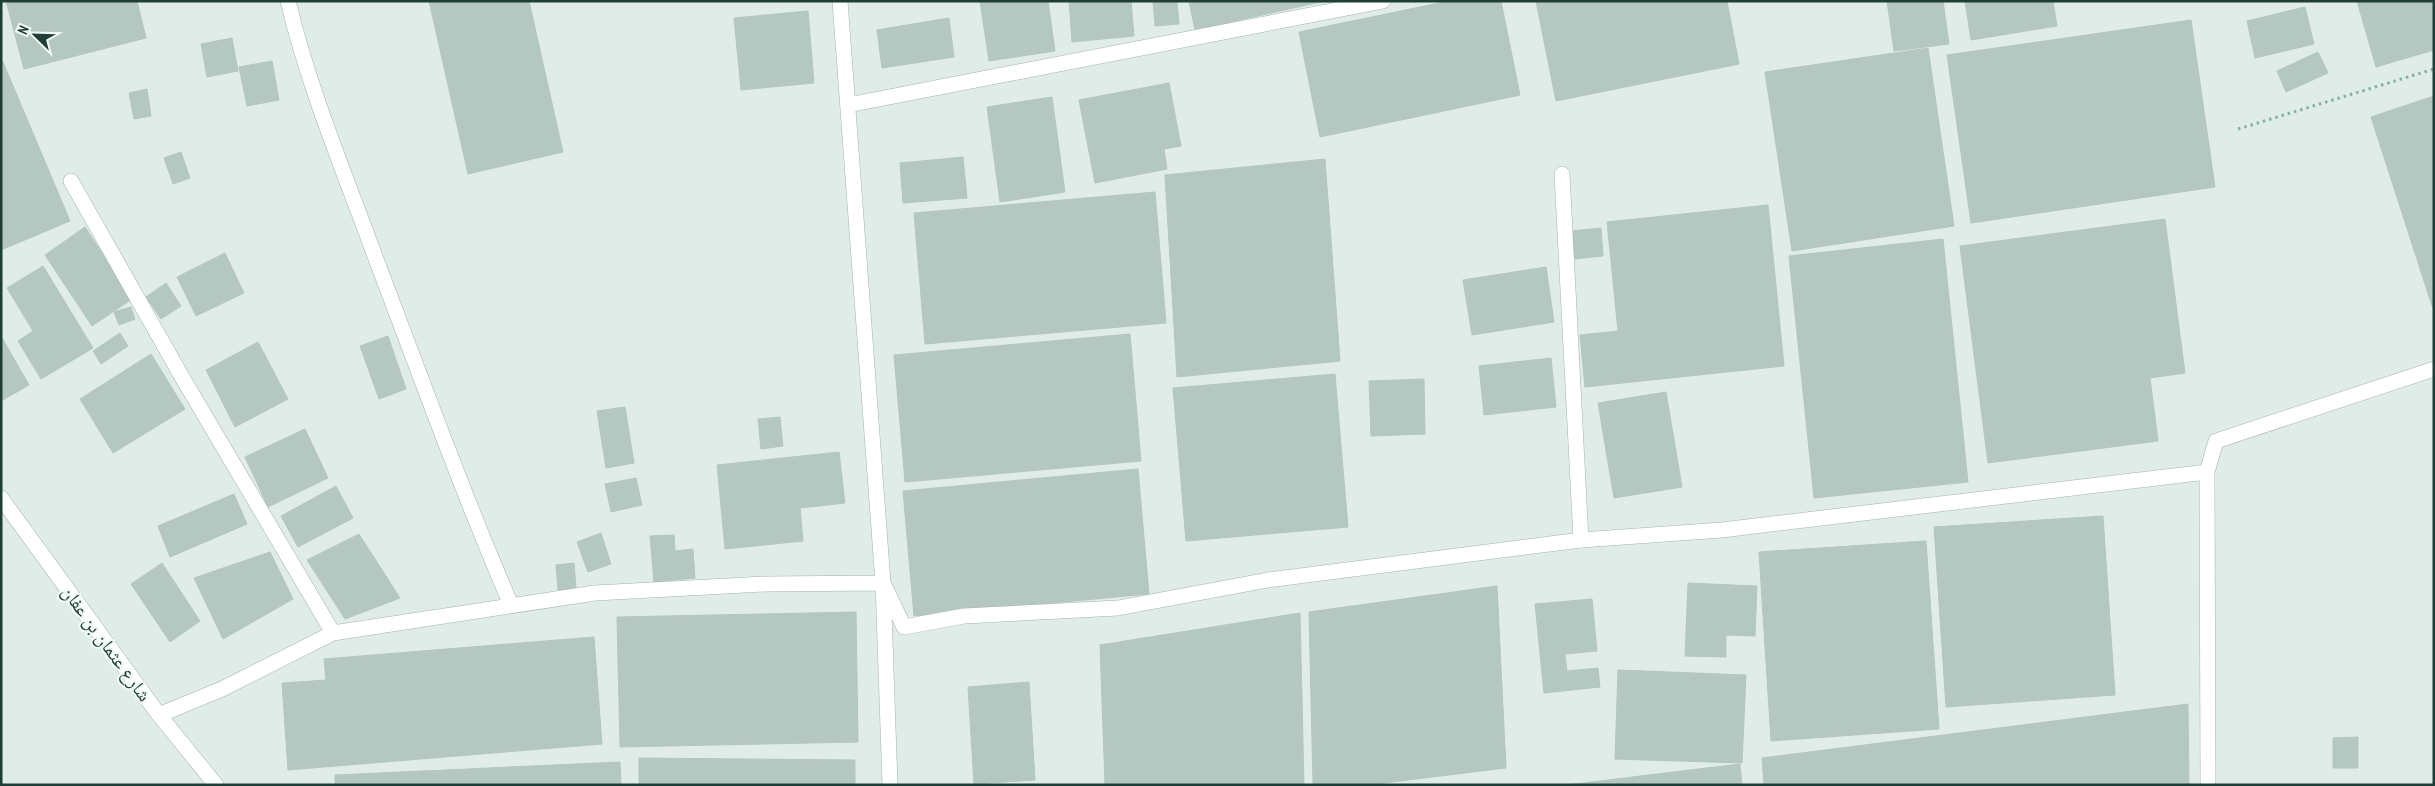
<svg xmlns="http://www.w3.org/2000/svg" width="2435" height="786" viewBox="0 0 2435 786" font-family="'PT Sans Narrow','Noto Naskh Arabic',sans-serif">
  <rect width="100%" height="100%" fill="#e0ece7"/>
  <path fill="#b5c7c1" stroke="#b2c7bf" d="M6,1H137L146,38L24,69Z
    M429,1H529L563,152L468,174Z
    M980,1H1048L1055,51L989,61Z
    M1069,1H1131L1134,36L1072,42Z
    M1153,1H1177L1179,24L1155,26Z
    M1189,1H1325L1195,30Z
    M1449,1H1501L1520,95L1320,137L1299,32Z
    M1536,1H1727L1739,64L1556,101Z
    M1887,1H1943L1949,44L1894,51Z
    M1965,1H2053L2057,26L1971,40Z
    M2357,1H2434V50L2376,67Z
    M2305,7L2314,44L2255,58L2247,21Z
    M808,11L814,83L741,90L734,18Z
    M949,18L954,57L882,68L877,30Z
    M2191,20L2215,187L1971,223L1947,55Z
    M232,38L238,71L207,77L201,44Z
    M1928,48L1954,226L1792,251L1765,72Z
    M2318,52L2328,73L2286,92L2277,71Z
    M272,61L279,100L247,106L239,67Z
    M1,62H3L70,221L1,250Z
    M1169,83L1181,146L1164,149L1167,169L1095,183L1079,100Z
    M147,89L151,116L134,119L129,93Z
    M2434,96V312L2371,117Z
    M1052,97L1065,192L1000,202L987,107Z
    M181,152L190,178L173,184L164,158Z
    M963,157L967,198L903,203L900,163Z
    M1325,159L1340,361L1177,377L1165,175Z
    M1155,192L1166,323L925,344L914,213Z
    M1768,205L1784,366L1585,387L1580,335L1618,331L1607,222Z
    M2165,219L2185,373L2150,378L2158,441L1988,463L1960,246Z
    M85,227L132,299L92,326L45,255Z
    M1601,228L1603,256L1575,259L1572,231Z
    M1943,239L1968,482L1814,498L1789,256Z
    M225,253L244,293L196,316L177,277Z
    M43,266L93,348L41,379L18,341L33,331L7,288Z
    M1546,267L1554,322L1472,335L1463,280Z
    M166,283L181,306L161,319L146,297Z
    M131,307L135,319L119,325L114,312Z
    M120,333L128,346L101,364L93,351Z
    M1130,334L1141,461L905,482L894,355Z
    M1,336L29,385L1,401Z
    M388,336L406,389L379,399L360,346Z
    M258,342L288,399L235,427L206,370Z
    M151,354L185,409L113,453L80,399Z
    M1551,358L1556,407L1484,415L1479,366Z
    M1335,374L1348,527L1186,541L1173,388Z
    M1424,379L1425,434L1371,436L1369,381Z
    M1666,392L1682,487L1614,498L1598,403Z
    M625,407L634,463L606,468L597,411Z
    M780,417L783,446L761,449L758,419Z
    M305,429L328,478L268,507L245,457Z
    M839,452L845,503L800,508L803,541L725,549L717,465Z
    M1138,469L1149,594L914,616L903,491Z
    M636,478L642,505L611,512L605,484Z
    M336,486L353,518L298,547L281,516Z
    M234,494L247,524L170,557L158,526Z
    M2103,516L2115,695L1946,707L1934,527Z
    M601,533L611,564L588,572L577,542Z
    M359,534L400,598L345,619L307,560Z
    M674,535L675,551L693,549L695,578L654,582L650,536Z
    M1926,541L1939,729L1771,741L1759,552Z
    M270,552L293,599L223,639L194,578Z
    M162,563L200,621L170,642L131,584Z
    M574,563L576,588L558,590L556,565Z
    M1688,583L1757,586L1755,636L1726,635V657L1685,656Z
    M1497,586L1506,768L1367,785H1313L1309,612Z
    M1592,599L1597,651L1565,654L1567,671L1598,668L1600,687L1544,693L1535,604Z
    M856,612L858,742L620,747L617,617Z
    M1300,613L1304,785H1105L1100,645Z
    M594,637L602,744L288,770L282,683L326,680L324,659Z
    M1618,670L1746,675L1742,763L1615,759Z
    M1029,682L1035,780L974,784L968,687Z
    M2188,704L2189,785H1764L1762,758Z
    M2358,737V768H2333V738Z
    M639,758L855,760V785H639Z
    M620,762L621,785H335V775Z
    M1740,764L1742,785H1566Z"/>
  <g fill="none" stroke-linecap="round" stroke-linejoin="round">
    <g stroke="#a2b4af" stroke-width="16">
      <path id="lane" d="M1562,174L1581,540"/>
    </g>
    <g stroke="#a2b4af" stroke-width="16">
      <path id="street" d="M288,1C309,89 345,174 376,259C420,375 462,491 511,605
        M840,1L883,583L890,785
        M848,105L1383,1
        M71,181L182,377L333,633
        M2207,472L2208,785
        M1,498L159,715L216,785
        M159,715L222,689L333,633L595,593L766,584L883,583L904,627L964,616L1118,608L1268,580L1581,540L1722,530L2207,472L2216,441L2434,369"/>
    </g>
    <path stroke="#7eb3a4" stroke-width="3" stroke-dasharray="2.5 4" stroke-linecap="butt" d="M2238,129L2434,69"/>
    <use href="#lane" stroke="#fff" stroke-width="15"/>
    <use href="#street" stroke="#fff" stroke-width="15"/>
  </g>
  <g text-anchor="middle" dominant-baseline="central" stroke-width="4.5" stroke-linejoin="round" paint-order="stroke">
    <g font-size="19" fill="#1f3e37" stroke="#f1f9f5">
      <text transform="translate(107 643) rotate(54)">شارع عثمان بن عفان</text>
    </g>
  </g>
  <rect width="2435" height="786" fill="none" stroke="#1f3e37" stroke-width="5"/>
  <g transform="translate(35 35) rotate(293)" stroke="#f1f9f5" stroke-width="4" paint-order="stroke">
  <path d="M0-4L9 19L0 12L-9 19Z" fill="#1f3e37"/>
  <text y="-8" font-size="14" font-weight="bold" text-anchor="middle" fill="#1f3e37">N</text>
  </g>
</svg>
